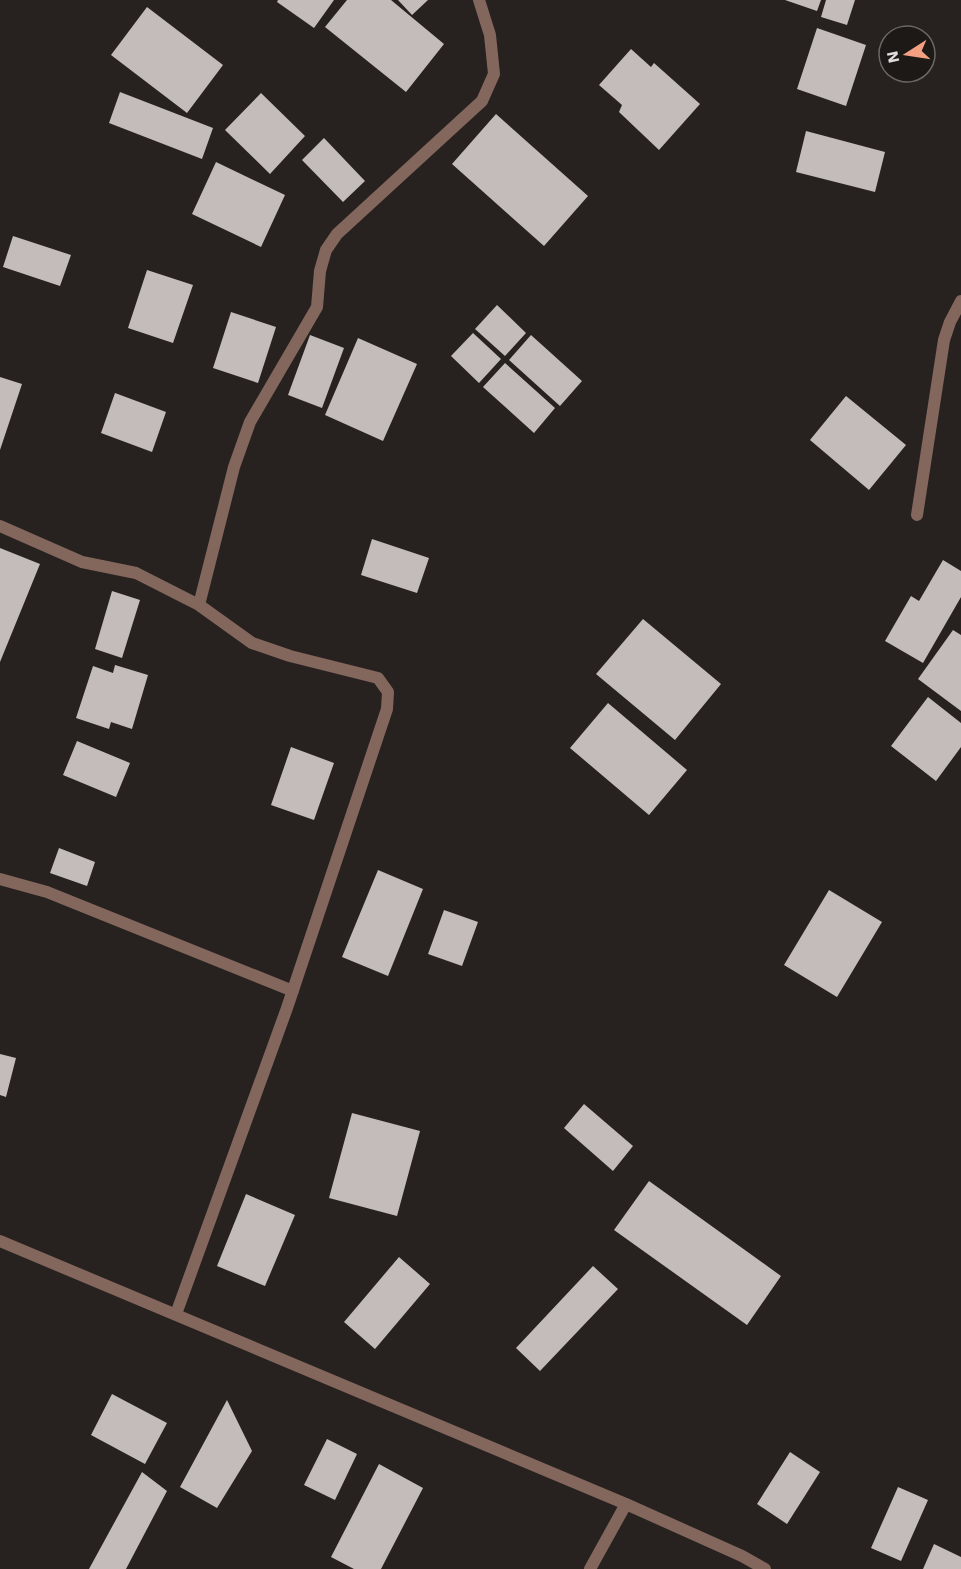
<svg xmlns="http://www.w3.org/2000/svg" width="961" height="1569" viewBox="0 0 961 1569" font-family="'Work Sans',sans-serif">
  <rect width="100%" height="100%" fill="#272220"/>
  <path fill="#c3bcba" d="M278,0H334L314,28L277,2Z
    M347,0H391L444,44L406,92L325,27Z
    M398,0H428L412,15Z
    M785,0H821L817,11Z
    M826,0H855L847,25L821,17Z
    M147,7L223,65L187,113L111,55Z
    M817,28L866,45L846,106L797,89Z
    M631,49L651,67L654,63L700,104L659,150L619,112L622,105L599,85Z
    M120,92L213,128L202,159L109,123Z
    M261,93L305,136L270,174L225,130Z
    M496,114L588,196L544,246L452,164Z
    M806,131L885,152L875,192L796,172Z
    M324,138L365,181L343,202L302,160Z
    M216,162L285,195L261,247L192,214Z
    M13,236L71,255L60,286L3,267Z
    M147,270L193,285L173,343L128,328Z
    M497,305L526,333L505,356L475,329Z
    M231,312L276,327L258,383L213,368Z
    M473,333L501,359L479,383L451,356Z
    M310,335L344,348L322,408L288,395Z
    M531,335L582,381L560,406L509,360Z
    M358,338L417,364L383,441L325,415Z
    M505,363L555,408L534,433L483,387Z
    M0,377L22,384L0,450Z
    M115,393L166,412L152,452L101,433Z
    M846,396L906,445L869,490L810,440Z
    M372,539L429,558L417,593L361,575Z
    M0,548L40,564L0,662Z
    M943,560L961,571V597L923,663L885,641L911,596L919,601Z
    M112,591L140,600L122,658L95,649Z
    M643,619L721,684L675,740L596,674Z
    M953,630L961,635V711L918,679Z
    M115,665L148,675L132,729L111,722L109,729L76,718L93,666L113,673Z
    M928,697L961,723V747L936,781L891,746Z
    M608,703L687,770L649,815L570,748Z
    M77,741L130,763L116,797L63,775Z
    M291,747L334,763L314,820L271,805Z
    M59,848L95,862L87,886L50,873Z
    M378,870L423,889L388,976L342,957Z
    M829,890L882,922L837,997L784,965Z
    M444,910L478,922L462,966L428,954Z
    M0,1054L16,1058L6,1097L0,1095Z
    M584,1104L633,1146L613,1171L564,1128Z
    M352,1113L420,1131L397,1216L329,1198Z
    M649,1181L781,1276L747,1325L614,1230Z
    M246,1194L295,1215L265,1286L217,1266Z
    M399,1257L430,1284L375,1349L344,1322Z
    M593,1266L618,1289L540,1371L516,1348Z
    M112,1394L167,1423L145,1464L91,1435Z
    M227,1400L252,1451L217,1508L180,1487Z
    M327,1439L357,1454L335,1500L304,1485Z
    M790,1452L820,1472L787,1524L757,1504Z
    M379,1464L423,1488L381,1569H354L331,1557Z
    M142,1472L167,1491L126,1569H89Z
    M898,1487L928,1500L901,1561L871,1548Z
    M934,1544L961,1557V1569H923Z"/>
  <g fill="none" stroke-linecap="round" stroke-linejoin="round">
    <path stroke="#84675c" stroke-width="12" d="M917,515L944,340L950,322L961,301
      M0,526L82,562L136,573L199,605L252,643L290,656L378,678L388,692L387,709L287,1008L176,1314
      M199,605L234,467L250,422L317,307L320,271L326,250L337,234L482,101L494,74L490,35L479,0
      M0,879L47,892L293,991
      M0,1241L626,1504L742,1556L765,1569
      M590,1569L626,1504"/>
  </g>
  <g transform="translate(907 54) rotate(258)"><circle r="28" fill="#1d1917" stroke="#6b6765" stroke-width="1.5"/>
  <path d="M0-4.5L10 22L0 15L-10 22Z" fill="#f3a082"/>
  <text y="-9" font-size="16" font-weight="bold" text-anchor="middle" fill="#dfdcdb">N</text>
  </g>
</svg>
